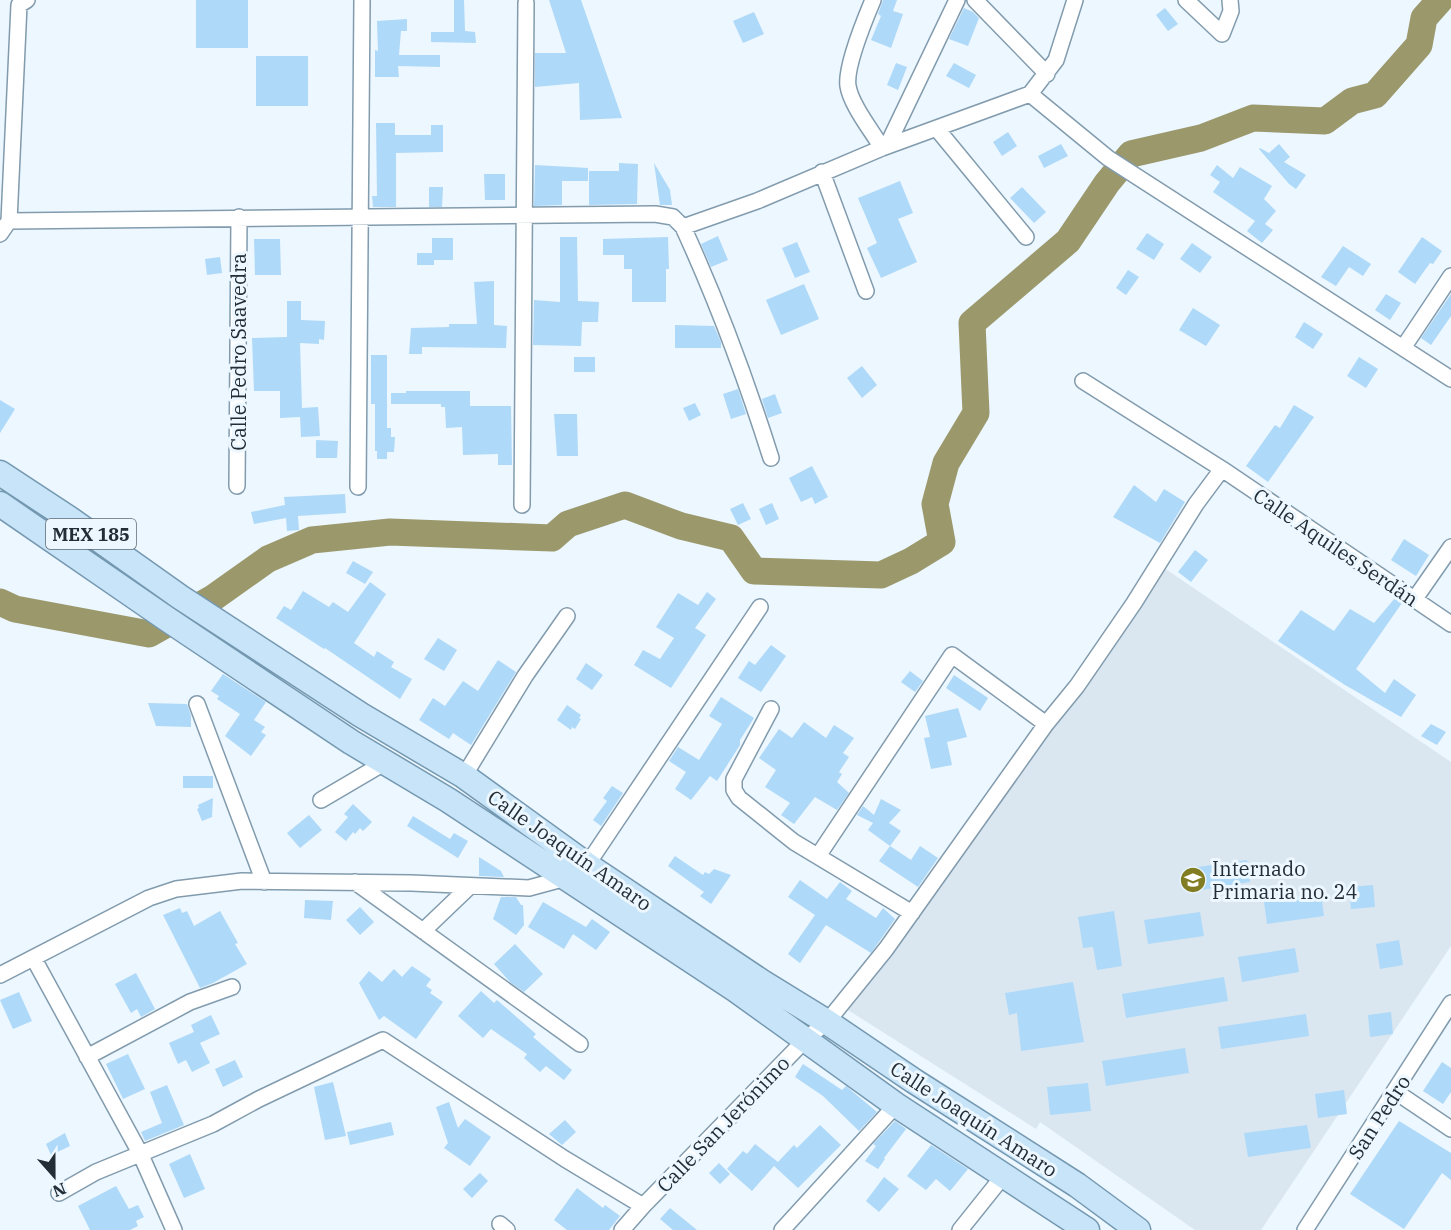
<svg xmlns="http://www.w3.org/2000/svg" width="1451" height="1230" viewBox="0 0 1451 1230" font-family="'IBM Plex Serif',serif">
  <rect width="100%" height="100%" fill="#ecf7ff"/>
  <path fill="#dae7f1" d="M1158,564L1451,762V946L1261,1230H1195L1040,1122L1036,1129L840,1005Z"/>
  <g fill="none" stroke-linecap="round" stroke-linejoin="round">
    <path stroke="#9b996c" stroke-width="27" d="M0,602L15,609L149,634L213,598L268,559L312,540L390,532L552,538L568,524L625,505L681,526L731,538L754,571L881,575L911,561L942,542L935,504L946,463L976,413L972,323L1068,241L1107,183L1131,154L1201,138L1253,118L1325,121L1352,101L1375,95L1419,45L1424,18L1440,0"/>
  </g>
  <path fill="#afd9f8" d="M196,0H248V48H196Z
    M454,0H464L465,31L475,32L476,43L431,42V32H454Z
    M549,0H581L622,118L580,120L579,83L535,87V53H566Z
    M883,0H897L893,11L903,14L891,48L871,40L881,16L878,14Z
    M964,8L973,12L979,18L968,46L949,39Z
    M1165,8L1178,24L1168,31L1156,15Z
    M754,12L764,34L743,43L733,21Z
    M407,19V31H401L399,55H440V67L398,66L399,77H375V50L378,51L377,21Z
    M256,56H308V106H256Z
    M896,63L907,67L898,90L887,85Z
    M954,63L976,75L969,88L946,76Z
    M376,123H395V135H431V125H443V152L396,153V207H373L372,196H377Z
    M1008,132L1017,146L1002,156L993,142Z
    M1061,144L1068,156L1044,168L1038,156Z
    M1279,144L1290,157L1284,162L1306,175L1296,189L1289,184L1259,149L1260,148L1269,153Z
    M619,163L638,164L637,204L589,205V171H619Z
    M654,163L670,190L672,205H660Z
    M535,165L588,168V181H562V205L534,206Z
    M1217,165L1233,178L1240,167L1272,186L1264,199L1276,211L1265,224L1273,230L1262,243L1247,231L1255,221L1213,192L1220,182L1210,175Z
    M484,174H505V200H485Z
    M900,181L913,213L898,219L917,262L881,278L867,248L877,243L858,198Z
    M429,187H443L442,207H429Z
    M1022,187L1046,212L1034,223L1010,198Z
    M1147,233L1164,244L1154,260L1136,249Z
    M718,236L728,260L711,267L701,244Z
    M560,237H577L578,301L599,302L598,322H582L581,346L533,345L534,300L560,302Z
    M668,237L669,269H666V302H632V269H624V255H603V239Z
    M1422,237L1442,251L1433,264L1430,263L1415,284L1398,272Z
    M432,238H453V260H434V265H417V253H432Z
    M254,239H280L281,275H255Z
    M797,242L810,272L795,278L782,248Z
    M1192,243L1212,257L1200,273L1180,259Z
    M1343,246L1371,264L1363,276L1349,267L1336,286L1321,277Z
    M220,257L222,273L207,275L205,259Z
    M1128,270L1139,277L1126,295L1116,288Z
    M494,281V325L507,326L506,348L422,347V354H409L411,328L449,327V324H477L474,282Z
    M804,284L819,319L781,335L766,300Z
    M1386,294L1401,303L1390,320L1375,310Z
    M1451,294V316L1431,345L1421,338Z
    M287,301H301V320L325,321L324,340L319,339V344L300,343L302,408L318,407L320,436L301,437L300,417L280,418V391H254L252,338L287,337Z
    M1193,308L1220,325L1206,346L1179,330Z
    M1304,322L1323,334L1313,349L1295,337Z
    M675,325L714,326L721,342V348H675Z
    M371,355H387V428H391V437H395L394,452H387V459H377V451H375V404H371Z
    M574,357H595V372H574Z
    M1359,357L1378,369L1366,388L1347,376Z
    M862,366L877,385L862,398L847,378Z
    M738,389L746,414L731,419L723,394Z
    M406,391H470V406H511L512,465H498V454L463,455L462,427L446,428L445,407H441V404H391V393H406Z
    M775,394L782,413L768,418L762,399Z
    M0,400L15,409L0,433Z
    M695,403L701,415L689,421L683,408Z
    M1294,405L1314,417L1268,482L1246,466L1275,425L1280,428Z
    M554,414H577L578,456H557Z
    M316,440L338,441L337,458H316Z
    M812,466L828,497L815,504L812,497L801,502L789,478Z
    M1134,485L1156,502L1164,489L1185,502L1160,543L1113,517Z
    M345,494L346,513L298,516L299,530L287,531L286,518L254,524L251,512L285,505L284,497Z
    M743,503L751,519L738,525L730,509Z
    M772,503L779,519L766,525L759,509Z
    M1404,539L1429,555L1416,576L1391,560Z
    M1195,550L1208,560L1191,582L1178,572Z
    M353,561L373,572L365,584L346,573Z
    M370,582L386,594L354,643L374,657L377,651L394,662L391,667L412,679L400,699L325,648L324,649L276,618L284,606L291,610L303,591L329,607L333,602L348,612Z
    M707,592L716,599L695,628L706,635L671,688L634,665L643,650L660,659L674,638L656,627L678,593L698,605Z
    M1395,598L1402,603L1356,669L1385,693L1394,679L1416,695L1401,717L1345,685L1278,641L1301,610L1334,631L1350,609L1374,623Z
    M438,638L457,650L444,671L424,659Z
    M771,645L786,656L761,692L738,678L749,661L755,665Z
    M498,660L516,672L471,745L453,733L449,739L419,720L433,698L445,706L463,681L478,691Z
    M586,663L603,675L592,690L576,679Z
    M910,671L923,681L915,692L901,682Z
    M223,674L266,702L254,720L265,727L261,732L266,735L251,756L225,736L240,714L217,699L219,696L211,691Z
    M954,675L988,698L980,711L946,688Z
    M721,697L754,718L740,740V745L717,781L710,776L691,800L675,789L686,772L669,761L678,747L699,760L722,724L709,716Z
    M148,703L187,704L191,716V727L156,726Z
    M567,705L581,715L579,718L581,719L575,729L572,727L571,730L557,720Z
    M958,708L967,737L947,742L952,765L931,769L924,738L930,737L925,716Z
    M804,722L826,738L834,725L854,738L843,753L849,757L839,772L842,774L837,782L849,793L837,810L815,797L794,824L781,815L790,803L765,787L776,770L759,758L779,729L792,738Z
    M1431,724L1446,732L1437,745L1421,736Z
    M183,776H213V788H183Z
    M612,786L623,793L601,826L593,820L607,801L603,798Z
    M213,798L212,817L202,821L197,809L199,808L198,805Z
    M881,799L901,810L889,823L901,831L890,846L868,830L873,823L857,815L863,806L874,815Z
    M353,804L372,822L363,831L360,828L355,834L353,832L346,841L335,832L348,817L344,814Z
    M309,815L322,830L300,848L287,833Z
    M413,816L450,839L454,833L468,841L458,858L407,826Z
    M890,846L911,860L920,846L938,858L918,887L879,861Z
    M675,856L703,875L705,872L709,874L714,869L731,875L711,904L700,896L704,892L668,866Z
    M479,857L501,871L504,877L479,876Z
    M1247,860L1250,882L1195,891L1191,868Z
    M800,880L827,899L840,882L852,891L846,899L876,918L883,908L895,919L871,953L826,925L800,963L788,954L815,915L788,897Z
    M1373,885L1375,907L1351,909L1349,887Z
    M1321,893L1324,916L1267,924L1264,902Z
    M501,897H516L521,905H523L524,925L516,935L493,919Z
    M305,900L333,901L331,920L304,918Z
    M543,902L586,927L592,919L610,932L596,950L573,934L564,949L528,927Z
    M360,907L374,922L360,935L346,920Z
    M180,908L182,913L187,911L194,926L220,911L238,943L235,944L247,964L213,983L200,988L163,915Z
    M1114,911L1122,966L1097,970L1093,947L1083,948L1078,917Z
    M1200,912L1204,936L1148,944L1144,920Z
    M1399,940L1403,965L1380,969L1376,944Z
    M515,944L543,974L524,992L510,982L494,964Z
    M1295,948L1299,972L1242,982L1238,957Z
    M412,966L431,979L426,986L432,990L430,993L443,1002L416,1039L384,1016L379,1020L359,983L369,971L382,982L394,969L402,977Z
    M136,973L155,1009L141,1017L137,1009L131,1013L115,984Z
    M1224,977L1228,1001L1126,1018L1122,994Z
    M1073,982L1084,1042L1021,1051L1017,1013L1009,1015L1005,993Z
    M481,991L494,1003L497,1000L536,1034L533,1037L572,1070L564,1080L546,1066L540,1072L524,1058L527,1054L491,1029L483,1038L458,1016Z
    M19,992L32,1021L13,1029L0,1000Z
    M1391,1012L1393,1034L1370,1037L1368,1015Z
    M1306,1014L1309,1036L1221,1049L1218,1027Z
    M211,1015L220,1034L200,1043L210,1063L192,1072L186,1060L178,1064L169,1043L194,1032L191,1025Z
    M1185,1048L1189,1073L1106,1086L1102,1061Z
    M128,1054L145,1089L123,1099L106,1064Z
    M235,1060L243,1077L223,1087L215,1069Z
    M1442,1062L1451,1068V1092L1443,1104L1423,1091Z
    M803,1064L842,1090L846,1086L877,1112L859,1131L823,1096L795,1077Z
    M333,1082L346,1136L325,1140L314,1087Z
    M1088,1083L1091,1111L1050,1115L1047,1087Z
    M167,1085L184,1125L145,1141L141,1132L162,1123L150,1092Z
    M1344,1090L1347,1114L1318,1118L1315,1094Z
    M449,1102L458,1128L465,1119L491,1137L470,1166L444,1148L448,1143L436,1107Z
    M565,1120L576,1132L562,1145L549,1134Z
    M895,1121L906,1129L884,1158L885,1159L878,1169L865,1161L876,1146L873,1144Z
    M1399,1121L1451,1153V1180L1442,1173L1404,1229L1350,1194Z
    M391,1122L394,1135L350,1145L347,1132Z
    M820,1125L841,1145L798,1188L774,1166L752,1191L727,1169L743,1151L747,1154L755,1144L778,1162L794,1145L797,1148Z
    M1307,1125L1311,1148L1248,1157L1244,1133Z
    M65,1133L70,1146L51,1155L46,1144Z
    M931,1145L968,1169L950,1191L936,1179L926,1190L907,1176Z
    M190,1154L205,1189L184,1198L169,1164Z
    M719,1163L730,1174L720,1184L709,1173Z
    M480,1173L488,1181L472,1198L463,1189Z
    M884,1177L899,1189L879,1212L866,1201Z
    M116,1186L129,1209L138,1205L144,1217L136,1221L138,1226L130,1230H90L78,1206Z
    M577,1188L603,1208L605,1205L620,1216L609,1230H567L554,1220Z
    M670,1208L697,1230H673L660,1219Z"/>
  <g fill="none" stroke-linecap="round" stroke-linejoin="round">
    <g stroke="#829bad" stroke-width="18">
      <path id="street" d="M873,0C865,19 845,67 848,86C851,105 872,131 882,148
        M975,0L1047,74
        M1186,0L1222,34L1231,11L1230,0
        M1030,94L1056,60L1075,0
        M937,129L1026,237
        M887,146L957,0
        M822,172L866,291
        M9,221L655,214L673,217L683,227L757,201L882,148L1030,94L1108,158L1451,379
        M683,227C718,303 746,379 771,458
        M0,234L9,221L19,5L27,0
        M1403,348L1451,276
        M1083,381L1222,469L1451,624
        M237,486L239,217
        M358,487L362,0
        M522,505L526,3
        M1414,600L1451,547
        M197,704L264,882
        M771,709L734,779V790L739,798L794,842L912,913
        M464,776L525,676L567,616
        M321,800L384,763
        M818,856L952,655L1046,724
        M355,882L580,1044
        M423,931L469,887
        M34,959L140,1153L174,1230
        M0,975L149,898L176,889L242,881L411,883L529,888L566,878L587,865L760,607
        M87,1057L190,1002L232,987
        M1396,1092L1451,1129
        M59,1193L96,1172L213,1124L259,1099L383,1040L565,1159L643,1206
        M500,1224L507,1230
        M622,1230L643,1206L806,1039L827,1022L886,949L1046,724L1077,686L1134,603L1196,504L1222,469
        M782,1230L896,1105
        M960,1230L1004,1175
        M1305,1230L1451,1003"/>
    </g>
    <g stroke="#7598b1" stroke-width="27">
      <path id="primary" d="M0,473L70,519L180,597L361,715L464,776L587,865L762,982L827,1022L914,1081L1077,1185L1138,1230
        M0,504L167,619L351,742L448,800L736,990L896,1105L1087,1230"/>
    </g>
    <use href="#street" stroke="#fff" stroke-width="15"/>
    <use href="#primary" stroke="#c7e4f8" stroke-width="24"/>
  </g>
  <defs>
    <g id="school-disc" transform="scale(1.35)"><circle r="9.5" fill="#827d23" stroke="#ecf7ff"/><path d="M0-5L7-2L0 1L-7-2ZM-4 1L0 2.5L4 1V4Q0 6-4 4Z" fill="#fff"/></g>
  </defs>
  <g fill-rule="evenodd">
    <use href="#school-disc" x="1193" y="880"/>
  </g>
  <g text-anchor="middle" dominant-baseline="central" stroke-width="6" stroke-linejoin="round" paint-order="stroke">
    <rect fill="#ecf7ff" stroke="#5f6a72" stroke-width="1.5" x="46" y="519" width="90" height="30" rx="4.5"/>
    <g font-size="18" font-weight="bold" fill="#232d35">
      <text x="91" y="534">MEX 185</text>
    </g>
    <g font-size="20" fill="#232d35" stroke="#ecf7ff">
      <text transform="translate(238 352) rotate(-90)">Calle Pedro Saavedra</text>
      <text transform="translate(1336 547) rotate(34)">Calle Aquiles Serdán</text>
      <text transform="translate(570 850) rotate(35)">Calle Joaquín Amaro</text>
      <text transform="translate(1379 1117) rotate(-57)">San Pedro</text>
      <text transform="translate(974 1119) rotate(33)">Calle Joaquín Amaro</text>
      <text transform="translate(723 1124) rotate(-46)">Calle San Jerónimo</text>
    </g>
    <g font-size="20" fill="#232d35" stroke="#ecf7ff" text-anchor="start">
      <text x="1212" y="868">Internado<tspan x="1212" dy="23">Primaria no. 24</tspan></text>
    </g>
  </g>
  <g transform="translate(54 1176) rotate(159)" stroke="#ecf7ff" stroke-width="4.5" paint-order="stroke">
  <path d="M0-4.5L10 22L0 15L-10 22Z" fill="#232d35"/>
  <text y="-9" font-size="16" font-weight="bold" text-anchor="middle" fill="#232d35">N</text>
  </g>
</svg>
